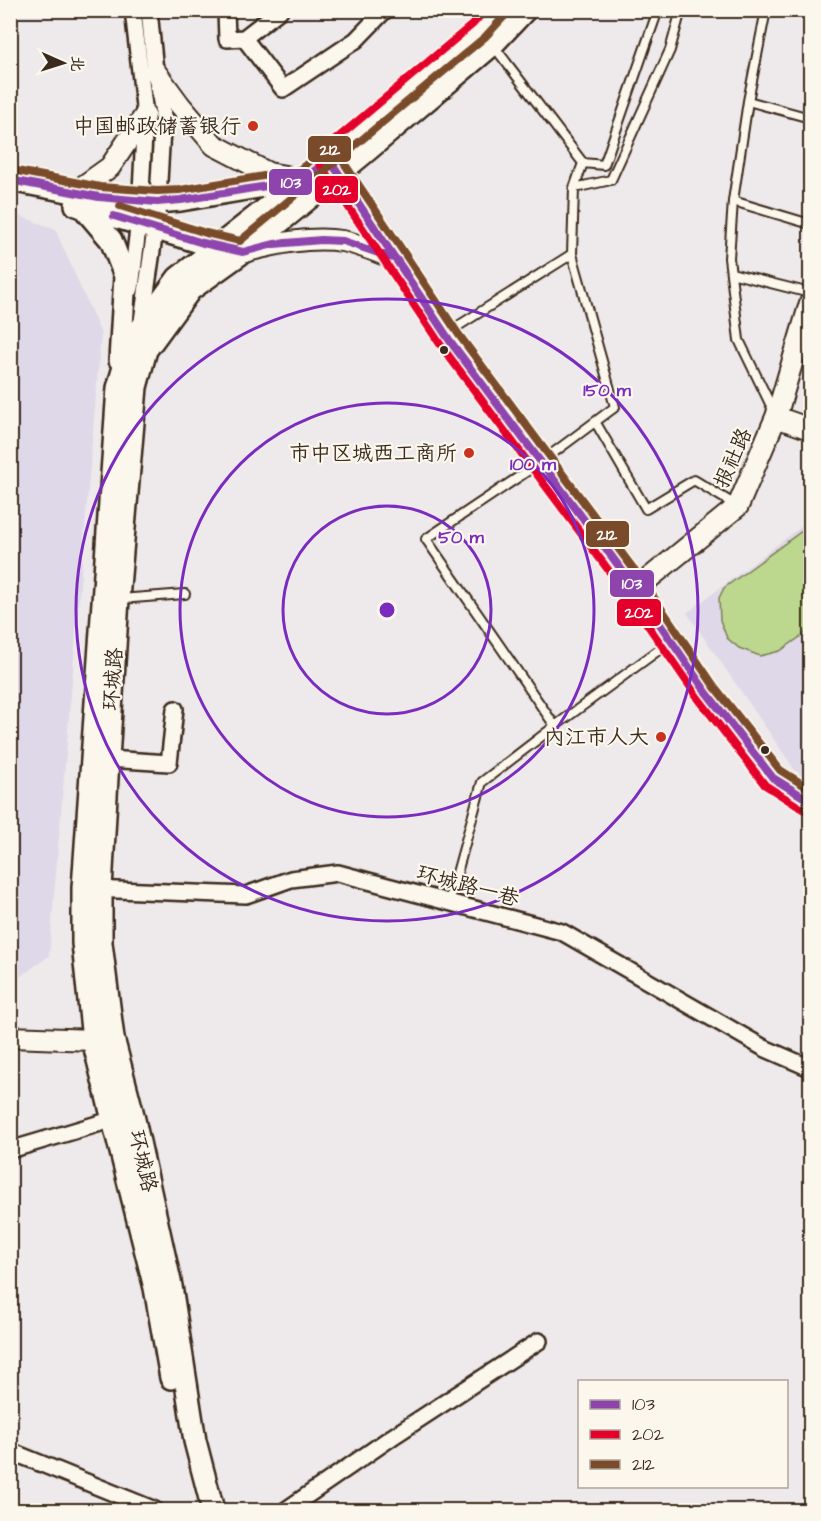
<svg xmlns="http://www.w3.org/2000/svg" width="821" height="1521" viewBox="0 0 821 1521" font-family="'Architects Daughter','LXGW WenKai TC',sans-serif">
  <rect width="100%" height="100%" fill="#eee9ea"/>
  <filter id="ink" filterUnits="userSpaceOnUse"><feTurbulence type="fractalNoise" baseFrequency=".0167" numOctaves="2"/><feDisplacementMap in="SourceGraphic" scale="12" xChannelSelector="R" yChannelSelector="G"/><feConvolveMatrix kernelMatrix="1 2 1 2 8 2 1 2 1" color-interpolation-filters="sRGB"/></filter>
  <g filter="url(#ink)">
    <path fill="#dfd8e8" d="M11,213L55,229L101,334L49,956L11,983Z
      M810,520V782L795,770L687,613Z"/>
    <path fill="#bcd78e" stroke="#7c8056" stroke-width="1.5" d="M810,525V630L780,651L760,656L739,648L727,638L720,620L719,598L724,588Z"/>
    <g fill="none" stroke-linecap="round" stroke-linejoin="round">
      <g stroke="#3b2a1e" stroke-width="12">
        <path id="service" d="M766,10L748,101L733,201L729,258L739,340L773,410
          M493,45L583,163L574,188L572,254
          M748,101L810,118
          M583,163L604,165L658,10
          M574,188L611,180L670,50L681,10
          M733,201L810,224
          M731,273L810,293
          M447,333L572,254L615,407L541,462L426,539L555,726L671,641
          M596,423L646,509L694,480L737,506
          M120,599L185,594
          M449,902L482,782L555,726"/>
      </g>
      <g stroke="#3b2a1e" stroke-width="20">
        <path id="minor" d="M226,10L227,39L244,38L280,10
          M244,38L283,89L356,40L385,10
          M131,288L140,211L145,115L133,10
          M141,328L157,216L163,112L155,71L149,10
          M108,759L169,763L175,709
          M91,889L246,895L291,879L338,873L562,932L764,1048L810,1068
          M10,1150L121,1117
          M10,1451L155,1510
          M286,1510L392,1437L539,1341"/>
      </g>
      <g stroke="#3b2a1e" stroke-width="24">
        <path id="tertiary" d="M155,71L180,105L214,145L268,173L297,178
          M330,161L450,341L636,589L706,692L773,778L810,801
          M75,192L110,167L145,115
          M244,252C274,244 310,236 342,241C360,244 379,253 396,259
          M776,417L810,429
          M636,589L738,506L776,417L810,303
          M10,1037L93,1040L107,1038"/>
      </g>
      <g stroke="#3b2a1e" stroke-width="26">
        <path id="secondary" d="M10,180L99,197L157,202L181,200L299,180
          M76,205L203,243L228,249
          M82,206L111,240L125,276L120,360
          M171,1378L155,1288L93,1040L83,943V888L118,388L131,342L178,278L352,141L480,32L500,10
          M213,1510L195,1441L171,1286L133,1115L113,1038L101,943V889L108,759L118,599L136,387L146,350L190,290L243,252L363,154L492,45L525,10"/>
      </g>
      <use href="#service" stroke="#fbf7ec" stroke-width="8"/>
      <use href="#minor" stroke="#fbf7ec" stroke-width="15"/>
      <use href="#tertiary" stroke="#fbf7ec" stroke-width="20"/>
      <use href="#secondary" stroke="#fbf7ec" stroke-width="21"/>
      <g stroke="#fbf7ec" stroke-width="12">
        <path id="bus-1" d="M10,180L99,197L157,202L181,200L303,180L329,159L450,341L636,589L706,692L773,778L810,801
          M114,216L203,243L243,252L274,244L321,240L343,241L396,259L405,272"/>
      </g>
      <g stroke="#fbf7ec" stroke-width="12">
        <path id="bus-2" d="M485,10L473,24L322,151L319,157V163L442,347L627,595L698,698L765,785L804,810"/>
      </g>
      <g stroke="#fbf7ec" stroke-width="12">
        <path id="bus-3" d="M12,170L100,187L157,191L180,190L299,170L324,150L330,149L336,151L459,335L644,583L714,686L780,770L810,789
          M120,206L206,233L240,241L485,37L510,10"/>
      </g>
      <use href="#bus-1" stroke="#8e44ad" stroke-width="8"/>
      <use href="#bus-2" stroke="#e4002b" stroke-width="8"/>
      <use href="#bus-3" stroke="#7a4b2a" stroke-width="8"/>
    </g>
  </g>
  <g fill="none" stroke="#7b2cbf" stroke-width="3">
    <circle cx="387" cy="610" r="104"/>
    <circle cx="387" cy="610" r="207"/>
    <circle cx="387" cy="610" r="311"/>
  </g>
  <g fill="#c8321e" stroke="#fbf7ec" stroke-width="2">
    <circle cx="253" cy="126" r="6"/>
    <circle cx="469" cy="453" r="6"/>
    <circle cx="661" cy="737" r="6"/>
  </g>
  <g fill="#3b2a1e" stroke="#fbf7ec" stroke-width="2">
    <circle cx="444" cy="350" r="5"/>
    <circle cx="765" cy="750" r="5"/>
  </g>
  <g text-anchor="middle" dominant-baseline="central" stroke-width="4.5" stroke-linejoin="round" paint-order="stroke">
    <g font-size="21" fill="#3b2a1e" stroke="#fbf7ec" text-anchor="end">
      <text x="241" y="126">中国邮政储蓄银行</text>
      <text x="457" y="453">市中区城西工商所</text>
      <text x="649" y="737">内江市人大</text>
    </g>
    <g font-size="21" fill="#3b2a1e" stroke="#fbf7ec">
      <text transform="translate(733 458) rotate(-66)">报社路</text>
      <text transform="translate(113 679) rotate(-86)">环城路</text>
      <text transform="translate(468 886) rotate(15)">环城路一巷</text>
      <text transform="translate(143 1161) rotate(77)">环城路</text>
    </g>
  </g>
  <circle cx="387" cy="610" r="9" fill="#7b2cbf" stroke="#fbf7ec" stroke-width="3"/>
  <g font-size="18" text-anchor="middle" font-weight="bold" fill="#7b2cbf" stroke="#fbf7ec" stroke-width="4.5" stroke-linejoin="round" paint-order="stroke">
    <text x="607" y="396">150 m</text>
    <text x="533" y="470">100 m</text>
    <text x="461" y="543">50 m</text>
  </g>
  <g stroke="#fbf7ec" stroke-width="2">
    <rect x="307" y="135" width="45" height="28" rx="6" fill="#7a4b2a"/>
    <rect x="268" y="168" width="45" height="28" rx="6" fill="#8e44ad"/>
    <rect x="314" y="175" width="45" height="29" rx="6" fill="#e4002b"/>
    <rect x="585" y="520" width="45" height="28" rx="6" fill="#7a4b2a"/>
    <rect x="609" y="569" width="46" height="29" rx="6" fill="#8e44ad"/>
    <rect x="616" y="598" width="46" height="29" rx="6" fill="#e4002b"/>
  </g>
  <g font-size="16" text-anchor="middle" font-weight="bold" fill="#fff">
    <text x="330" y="155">212</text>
    <text x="291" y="188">103</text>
    <text x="337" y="195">202</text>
    <text x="607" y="540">212</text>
    <text x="632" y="589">103</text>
    <text x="639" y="618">202</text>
  </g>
  <rect width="821" height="1521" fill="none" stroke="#fbf7ec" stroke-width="36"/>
  <rect x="18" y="18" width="785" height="1485" fill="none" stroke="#3b2a1e" stroke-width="2" filter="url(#ink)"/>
  <rect x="578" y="1380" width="210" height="108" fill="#fbf7ec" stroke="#aea59a" stroke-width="1.5"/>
  <rect x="590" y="1400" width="30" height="9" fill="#8e44ad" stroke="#aea59a" stroke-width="1.5"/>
  <text x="632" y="1410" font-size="18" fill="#3b2a1e">103</text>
  <rect x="590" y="1430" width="30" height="9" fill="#e4002b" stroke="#aea59a" stroke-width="1.5"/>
  <text x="632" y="1440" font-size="18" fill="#3b2a1e">202</text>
  <rect x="590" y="1460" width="30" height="9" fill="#7a4b2a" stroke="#aea59a" stroke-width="1.5"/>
  <text x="632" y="1470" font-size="18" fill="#3b2a1e">212</text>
  <g transform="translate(63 63) rotate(93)" stroke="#fbf7ec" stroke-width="4.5" paint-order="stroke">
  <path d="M0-4.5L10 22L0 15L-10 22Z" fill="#3b2a1e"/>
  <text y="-9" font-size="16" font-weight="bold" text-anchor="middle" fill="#3b2a1e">北</text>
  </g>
</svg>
